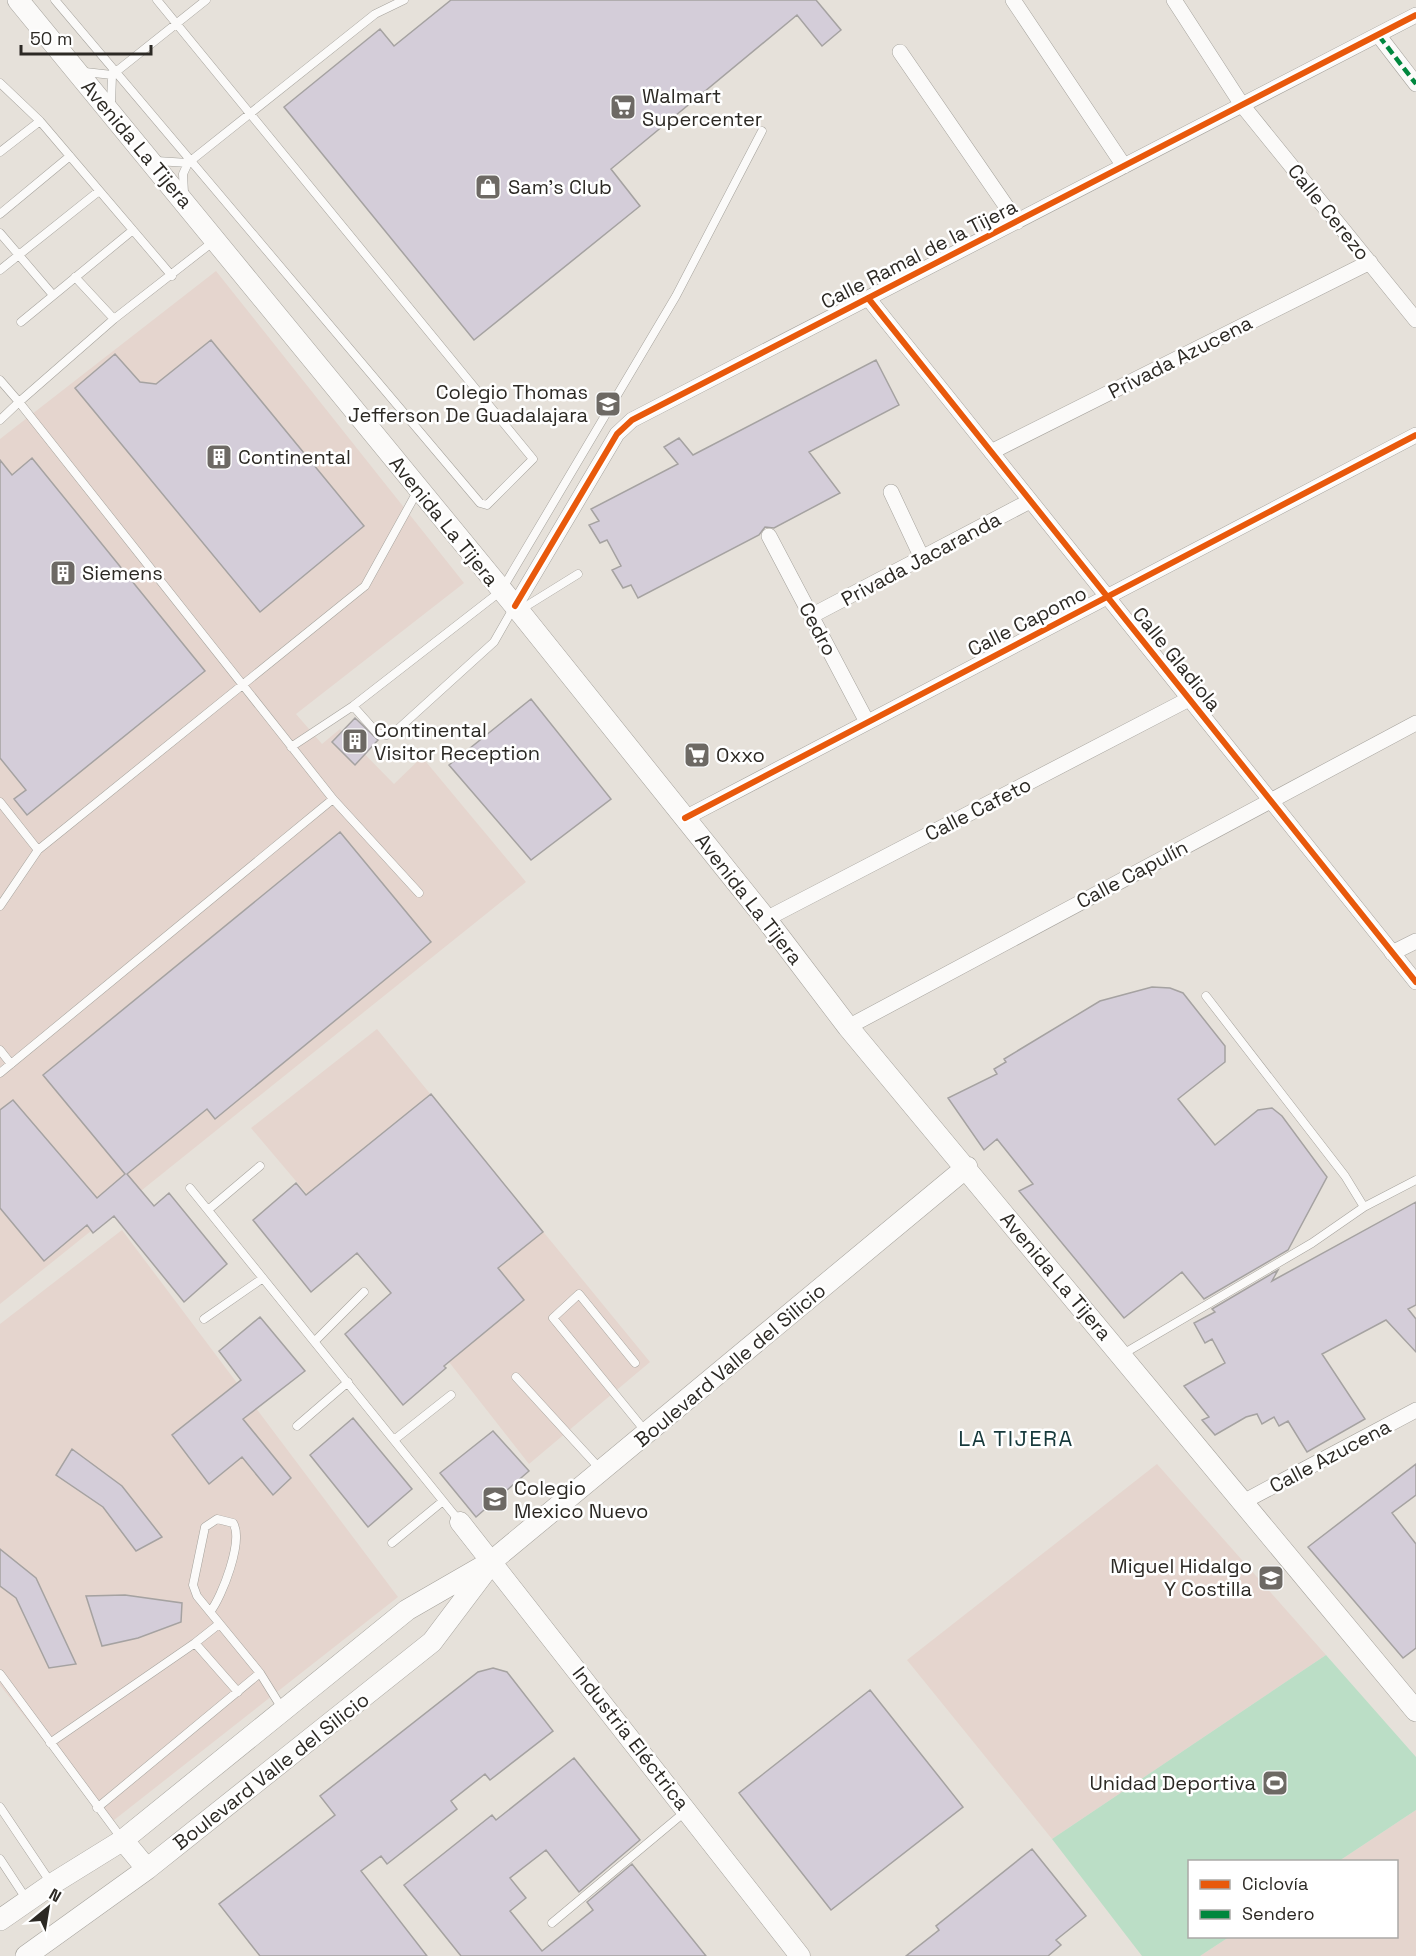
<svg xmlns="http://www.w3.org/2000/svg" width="1416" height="1956" viewBox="0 0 1416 1956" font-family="'Space Grotesk',sans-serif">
  <rect width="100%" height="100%" fill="#e6e1da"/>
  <path fill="#e5d5ce" d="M216,271L464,583L296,714L322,744L340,729L394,784L422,757L526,882L0,1304V439Z
    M377,1029L650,1362L529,1464L449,1362L251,1128Z
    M122,1230L398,1597L109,1824L0,1685V1324Z
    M1157,1464L1326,1655L1052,1839L907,1660Z
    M1416,1810V1956H1200L1229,1937L1396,1936V1862L1339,1861Z"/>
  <path fill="#bbdec6" d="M1326,1655L1416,1757V1810L1339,1861L1190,1862V1936L1229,1937L1200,1956H1142L1052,1839Z"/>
  <path fill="#d4cdd9" stroke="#a5a2a1" stroke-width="1.5" d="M451,0H816L841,30L822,46L797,15L611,169L640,206L474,340L284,107L380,29L394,46Z
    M211,340L364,526L260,612L75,388L115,354L140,382L156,384Z
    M876,360L899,405L809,452L840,493L774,528L765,527L759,535L638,598L631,585L623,588L612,570L621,566L607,540L600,543L589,525L599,521L591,509L678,464L664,447L679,438L693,455Z
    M32,458L205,671L27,815L14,799L26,790L0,758V460L12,475Z
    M531,699L611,799L531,860L449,765Z
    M355,718L378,740L355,765L332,742Z
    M340,832L431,942L215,1119L207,1109L127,1174L154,1206L169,1193L227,1264L184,1302L114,1216L93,1233L87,1225L44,1261L0,1208V1110L13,1100L97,1198L125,1174L43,1075Z
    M1152,987L1170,988L1183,993L1225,1046V1062L1178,1099L1215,1145L1258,1110L1272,1108L1282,1116L1327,1177L1288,1250L1204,1299L1182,1272L1124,1318L1019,1191L1033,1184L997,1139L984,1150L948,1098L997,1074L994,1069L1006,1062L1004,1059L1100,1001Z
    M431,1094L543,1232L498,1268L524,1300L444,1366L446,1368L403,1405L345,1334L391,1293L357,1253L311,1292L253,1220L296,1183L306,1195Z
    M1416,1202V1305L1408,1309L1416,1319V1352L1386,1320L1322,1354L1365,1419L1307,1452L1288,1421L1279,1426L1274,1417L1262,1424L1257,1414L1246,1417L1215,1435L1202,1420L1209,1417L1184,1386L1225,1363L1212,1339L1205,1343L1194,1323L1215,1312L1212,1309L1278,1270L1272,1281Z
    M260,1317L305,1371L243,1419L291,1478L273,1495L242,1457L209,1484L172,1435L241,1380L219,1351Z
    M353,1418L412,1489L368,1527L310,1455Z
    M493,1431L529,1471L476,1517L440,1473Z
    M72,1449L122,1486L162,1537L136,1551L103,1507L56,1475Z
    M1416,1464V1495L1392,1513L1416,1544V1648L1403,1658L1308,1547Z
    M0,1549L36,1578L76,1664L49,1668L16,1598L0,1586Z
    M125,1595L182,1603L181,1622L138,1638L102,1646L86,1596Z
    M493,1668L507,1672L553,1731L490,1780L485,1774L451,1801L457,1809L387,1864L381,1856L361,1871L427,1956H260L219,1904L335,1815L320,1796L478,1672Z
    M870,1690L963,1807L831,1910L739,1793Z
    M574,1758L640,1840L579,1892L546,1850L510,1878L526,1898L510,1911L542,1951L593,1910L587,1902L632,1864L706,1956H461L404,1885L492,1815L496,1820Z
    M1032,1849L1086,1916L1056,1940L1061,1945L1048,1956H906L939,1930L936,1926Z"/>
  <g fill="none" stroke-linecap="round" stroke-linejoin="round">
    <g stroke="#a5a29c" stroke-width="9">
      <path id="service" d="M55,0L480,503L487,505L533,459L157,0
        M85,72L112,75L206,0
        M0,83L40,121L172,276
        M111,104L112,75
        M0,152L40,121
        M157,161L188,163
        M184,193L183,174L188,163L375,14L404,0
        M0,214L70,156
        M0,233L53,295
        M214,241L114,319L19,402L333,799L419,893
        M0,270L99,191
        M75,277L114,319
        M21,322L133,230
        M0,380L19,402L0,420
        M520,610L578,574
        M353,706L377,733L387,735L397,730L494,642L514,607
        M291,747L353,706L501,591L676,296L762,131
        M0,802L38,850
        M0,906L38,850L365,586L417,492
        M0,1050L11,1064
        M0,1073L333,799
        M190,1188L460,1522
        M1364,1207L1416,1180
        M208,1210L260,1166
        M204,1319L263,1278
        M315,1341L364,1292
        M1123,1354L1312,1243L1364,1207L1345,1176L1206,996
        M635,1363L579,1294L553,1318L646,1432
        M516,1377L601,1470
        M297,1426L348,1382
        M394,1440L451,1395
        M392,1543L443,1501
        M210,1612C222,1597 244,1540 233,1523L217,1519L205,1527L193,1585L197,1596L260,1673L283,1710
        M195,1643L219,1624
        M0,1674L122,1839
        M50,1743L195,1643L238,1692
        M0,1807L51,1883
        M97,1808L260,1673
        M0,1859L27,1900
        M552,1923L686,1811"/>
    </g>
    <g stroke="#a5a29c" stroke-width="16">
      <path id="minor" d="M1013,0L1124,166
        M1174,0L1242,105L1416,320
        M1379,36L1416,84
        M900,52L1017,222
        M868,298L1416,982
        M991,452L1370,262
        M891,492L922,558
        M769,536L867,722
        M515,606L617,434L632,420L1416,15
        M811,616L1030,501
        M685,818L1416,435
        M766,919L1189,699
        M1392,953L1416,941
        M848,1027L1416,723
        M1243,1502L1416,1410"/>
    </g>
    <g stroke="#a5a29c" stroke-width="21">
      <path id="tertiary" d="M460,1522L800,1956"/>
    </g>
    <g stroke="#a5a29c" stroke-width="22">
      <path id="secondary" d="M18,0L515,606L766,919L848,1027L1416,1711
        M123,1840L147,1869
        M0,1920L52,1884L123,1840L407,1610L492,1561L967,1167
        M26,1956L147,1869L432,1642L487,1569"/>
    </g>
    <use href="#service" stroke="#fbfaf9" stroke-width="8"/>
    <use href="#minor" stroke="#fbfaf9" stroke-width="15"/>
    <use href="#tertiary" stroke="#fbfaf9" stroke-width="20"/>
    <use href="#secondary" stroke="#fbfaf9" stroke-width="21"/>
    <path stroke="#00873e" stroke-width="4.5" stroke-dasharray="9 4.5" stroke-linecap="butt" d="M1379,36L1416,84"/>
    <g stroke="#fff" stroke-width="10">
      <path id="cycleway" d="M868,298L1416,982
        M515,606L617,434L632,420L1416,15
        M685,818L1416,435"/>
    </g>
    <use href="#cycleway" stroke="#e8590c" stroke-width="6"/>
  </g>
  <defs>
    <g id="supermarket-square" transform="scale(1.35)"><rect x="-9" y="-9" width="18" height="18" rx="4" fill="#6d6964" stroke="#fff"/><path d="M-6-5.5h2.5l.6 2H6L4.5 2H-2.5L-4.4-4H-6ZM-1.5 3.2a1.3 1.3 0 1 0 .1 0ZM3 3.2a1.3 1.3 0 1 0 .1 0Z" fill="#fff"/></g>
    <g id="shop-square" transform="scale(1.35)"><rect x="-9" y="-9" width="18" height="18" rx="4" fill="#6d6964" stroke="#fff"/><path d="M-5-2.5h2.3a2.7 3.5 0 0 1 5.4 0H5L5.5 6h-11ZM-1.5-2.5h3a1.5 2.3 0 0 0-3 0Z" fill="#fff"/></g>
    <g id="university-square" transform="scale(1.35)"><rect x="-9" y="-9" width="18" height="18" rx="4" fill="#6d6964" stroke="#fff"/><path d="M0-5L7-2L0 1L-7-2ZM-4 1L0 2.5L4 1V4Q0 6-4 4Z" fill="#fff"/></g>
    <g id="building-square" transform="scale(1.35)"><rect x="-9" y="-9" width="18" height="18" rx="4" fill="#6d6964" stroke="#fff"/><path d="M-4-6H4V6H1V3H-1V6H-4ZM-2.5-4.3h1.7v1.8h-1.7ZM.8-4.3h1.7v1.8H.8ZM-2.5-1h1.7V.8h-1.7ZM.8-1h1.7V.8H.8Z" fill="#fff"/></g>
    <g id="school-square" transform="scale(1.35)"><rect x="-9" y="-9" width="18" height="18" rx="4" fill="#6d6964" stroke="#fff"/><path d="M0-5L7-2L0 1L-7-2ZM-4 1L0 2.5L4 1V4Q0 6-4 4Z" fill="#fff"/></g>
    <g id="stadium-square" transform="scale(1.35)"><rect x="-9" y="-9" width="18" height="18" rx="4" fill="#6d6964" stroke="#fff"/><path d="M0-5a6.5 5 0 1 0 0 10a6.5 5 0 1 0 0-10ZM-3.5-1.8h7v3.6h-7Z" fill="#fff"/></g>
  </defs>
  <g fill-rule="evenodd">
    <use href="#supermarket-square" x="623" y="107"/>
    <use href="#shop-square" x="488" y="187"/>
    <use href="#university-square" x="608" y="404"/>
    <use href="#building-square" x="219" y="457"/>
    <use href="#building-square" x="63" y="573"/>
    <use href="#building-square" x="355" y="741"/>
    <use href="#supermarket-square" x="697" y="755"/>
    <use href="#school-square" x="495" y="1499"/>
    <use href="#school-square" x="1271" y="1578"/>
    <use href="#stadium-square" x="1275" y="1783"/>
  </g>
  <g text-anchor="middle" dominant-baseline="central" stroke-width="5" stroke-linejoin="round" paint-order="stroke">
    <g font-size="20" fill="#2c2924" stroke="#fff" text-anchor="start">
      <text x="642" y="96">Walmart<tspan x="642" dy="23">Supercenter</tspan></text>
      <text x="508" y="187">Sam's Club</text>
      <text x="588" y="392" text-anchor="end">Colegio Thomas<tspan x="588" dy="23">Jefferson De Guadalajara</tspan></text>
      <text x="238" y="457">Continental</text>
      <text x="82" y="573">Siemens</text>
      <text x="374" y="730">Continental<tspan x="374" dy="23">Visitor Reception</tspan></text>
      <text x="716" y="755">Oxxo</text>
      <text x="514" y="1488">Colegio<tspan x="514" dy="23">Mexico Nuevo</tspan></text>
      <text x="1252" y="1566" text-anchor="end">Miguel Hidalgo<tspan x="1252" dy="23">Y Costilla</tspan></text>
      <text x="1256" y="1783" text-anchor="end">Unidad Deportiva</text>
    </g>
    <g font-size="20" fill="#2c2924" stroke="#fff">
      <text transform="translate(137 144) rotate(50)">Avenida La Tijera</text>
      <text transform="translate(1329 212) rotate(51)">Calle Cerezo</text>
      <text transform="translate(919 254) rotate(-27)">Calle Ramal de la Tijera</text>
      <text transform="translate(1180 357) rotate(-27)">Privada Azucena</text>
      <text transform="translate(444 521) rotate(51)">Avenida La Tijera</text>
      <text transform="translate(921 559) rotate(-28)">Privada Jacaranda</text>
      <text transform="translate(1027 621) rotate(-27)">Calle Capomo</text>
      <text transform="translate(818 629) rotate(62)">Cedro</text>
      <text transform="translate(1177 659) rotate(51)">Calle Gladiola</text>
      <text transform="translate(978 809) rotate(-27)">Calle Cafeto</text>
      <text transform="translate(1132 874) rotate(-28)">Calle Capulín</text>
      <text transform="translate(749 899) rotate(52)">Avenida La Tijera</text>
      <text transform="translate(1056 1276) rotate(50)">Avenida La Tijera</text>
      <text transform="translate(730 1365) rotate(-40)">Boulevard Valle del Silicio</text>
      <text transform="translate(1330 1456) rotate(-28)">Calle Azucena</text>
      <text transform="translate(631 1738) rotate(52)">Industria Eléctrica</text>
      <text transform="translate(271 1771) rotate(-38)">Boulevard Valle del Silicio</text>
    </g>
    <g font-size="22" letter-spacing="1.5" fill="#16393b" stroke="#fff">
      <text x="1016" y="1438">LA TIJERA</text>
    </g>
  </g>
  <rect x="1188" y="1860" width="210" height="78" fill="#ffffff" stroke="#aba9a7" stroke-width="1.5"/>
  <rect x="1200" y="1880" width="30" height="9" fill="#e8590c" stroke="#aba9a7" stroke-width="1.5"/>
  <text x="1242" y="1890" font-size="18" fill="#2c2924">Ciclovía</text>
  <rect x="1200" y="1910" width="30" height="9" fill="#00873e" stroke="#aba9a7" stroke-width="1.5"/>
  <text x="1242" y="1920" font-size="18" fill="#2c2924">Sendero</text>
  <g transform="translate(48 1908) rotate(30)" stroke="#ffffff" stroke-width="4.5" paint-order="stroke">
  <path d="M0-4.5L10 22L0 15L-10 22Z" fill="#2c2924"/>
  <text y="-9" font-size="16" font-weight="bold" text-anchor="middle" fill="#2c2924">N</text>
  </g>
  <path d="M21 45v9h130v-9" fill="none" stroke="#2c2924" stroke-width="3"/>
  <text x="30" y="45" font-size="18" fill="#2c2924" stroke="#ffffff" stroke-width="4.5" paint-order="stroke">50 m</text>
</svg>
